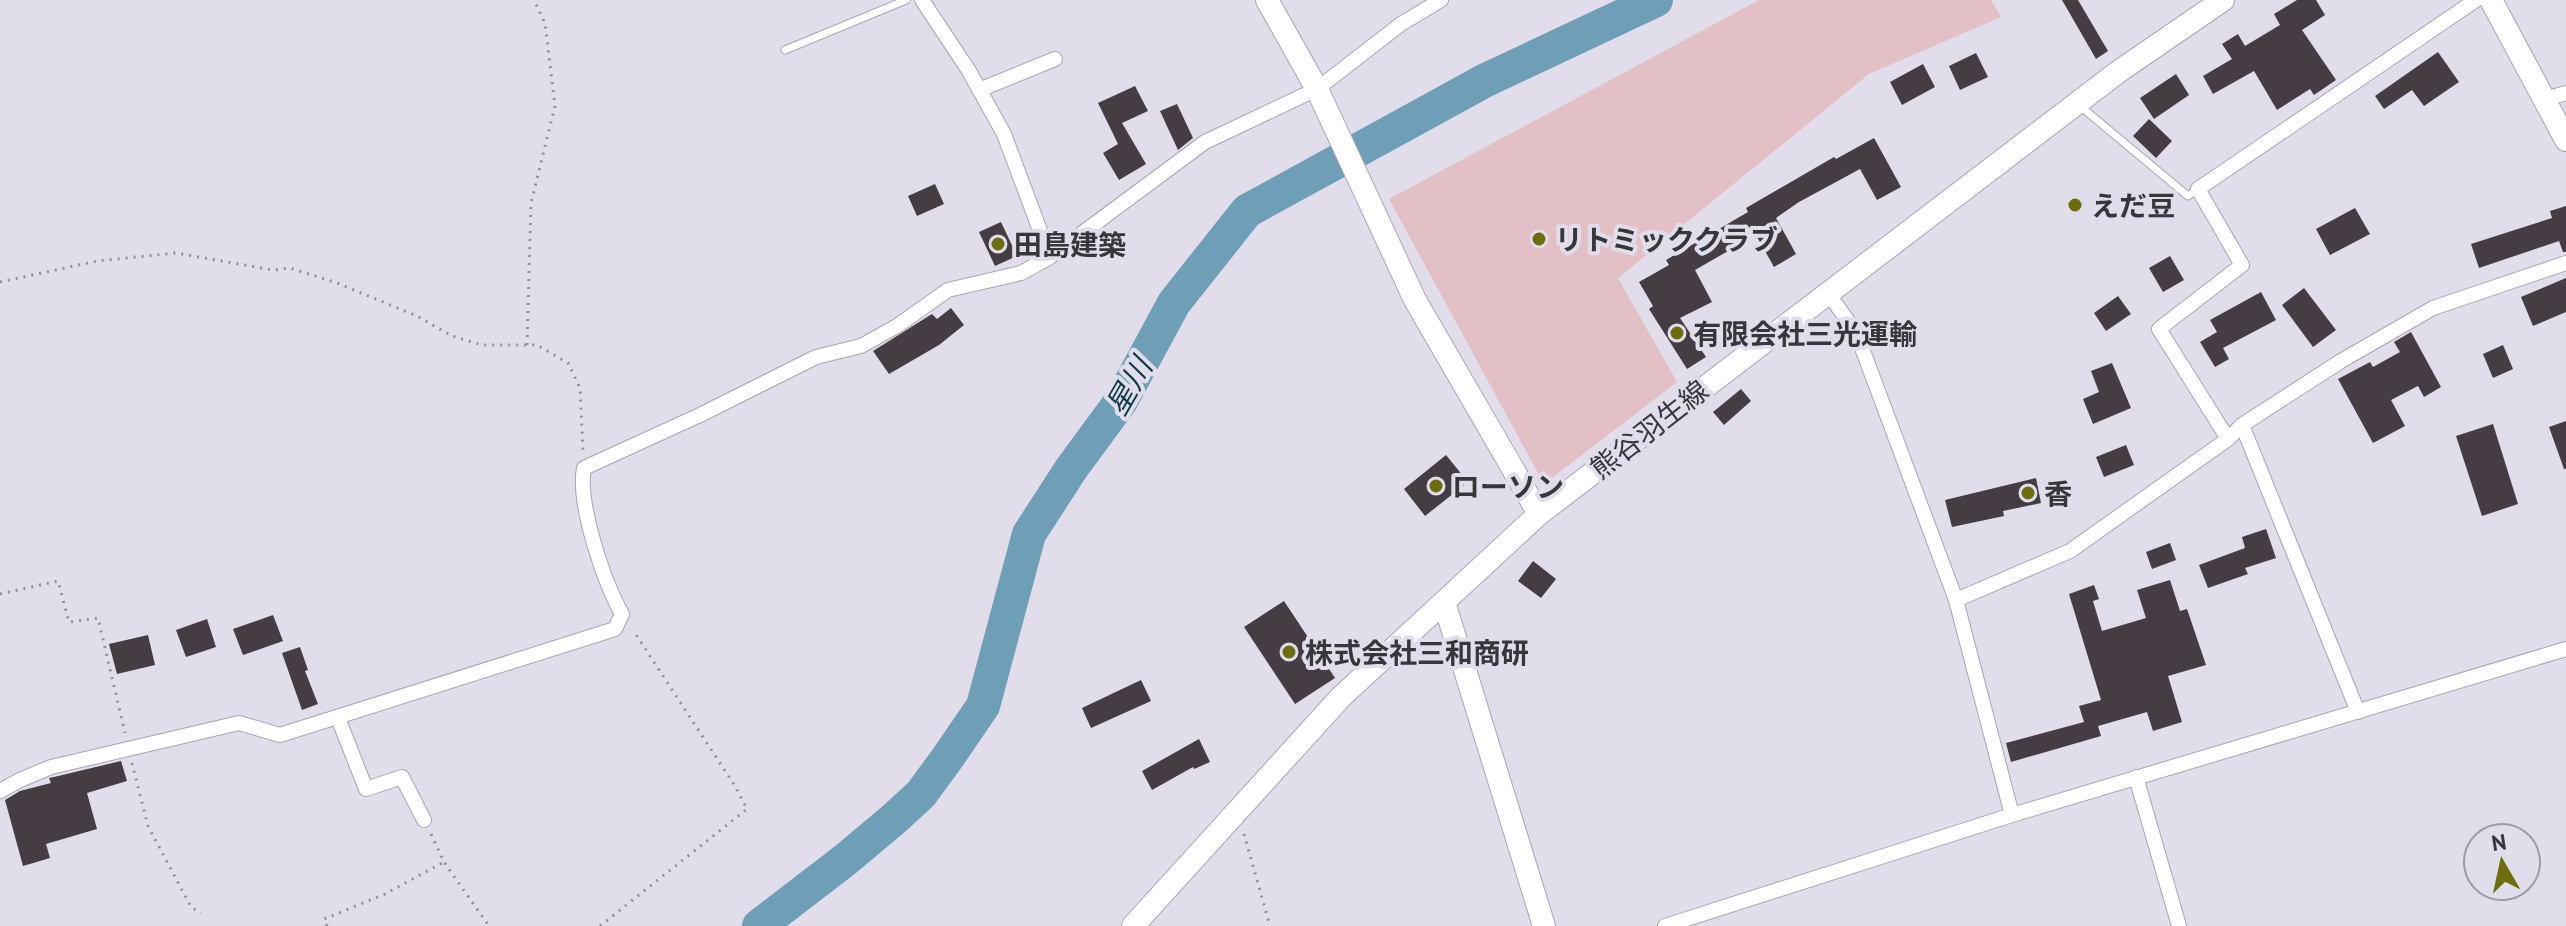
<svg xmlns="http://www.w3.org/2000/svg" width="2566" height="926" viewBox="0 0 2566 926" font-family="'PT Sans','Noto Sans JP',sans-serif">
  <rect width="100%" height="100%" fill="#e1ddeb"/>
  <path fill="#e2c0c5" d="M1759,0H1991L2001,17L1869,74L1618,278L1677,382L1544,484L1389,199Z"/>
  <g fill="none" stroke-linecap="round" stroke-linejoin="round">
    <path stroke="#6f9fb6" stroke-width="34" d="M759,926L845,860L895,818L921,794L946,760L983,706L1029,534L1071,469L1121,401L1174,303L1247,211L1484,81L1656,0"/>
  </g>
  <path fill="#463c44" d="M2062,0H2078L2108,51L2096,59Z
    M2297,0H2316L2325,15L2302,30L2336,80L2314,95L2310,89L2277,110L2254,71L2213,94L2203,76L2232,59L2222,44L2238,34L2245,46L2280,25L2274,14Z
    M2438,52L2459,82L2424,106L2412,90L2384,109L2375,96Z
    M1976,53L1988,77L1960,90L1949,66Z
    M1923,64L1935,87L1902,105L1890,82Z
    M2176,74L2189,95L2154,119L2140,98Z
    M1135,86L1148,111L1122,123L1146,164L1119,180L1103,153L1118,144L1098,103Z
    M1177,104L1193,138L1178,150L1160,111Z
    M2149,119L2172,141L2156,158L2133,136Z
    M1874,138L1901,187L1877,200L1860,169L1799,202L1776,218L1796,254L1774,267L1756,235L1695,270L1712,302L1680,318L1706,357L1687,369L1649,309L1653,306L1639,282L1669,265L1666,260L1748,212L1746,208L1834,157L1836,159Z
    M935,184L944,204L917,216L908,196Z
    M2566,206V252H2563L2559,241L2479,268L2471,244L2552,218L2550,211Z
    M2355,208L2370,234L2330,255L2316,229Z
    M1001,222L1017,256L995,266L979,232Z
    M2170,256L2184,280L2163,292L2149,268Z
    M2566,278V312L2533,326L2521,297Z
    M2304,288L2336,330L2313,347L2282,305Z
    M2261,292L2276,320L2223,348L2229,359L2215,367L2200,342L2217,332L2210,320Z
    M2118,296L2131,314L2106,331L2094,313Z
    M951,308L964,325L939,345L889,374L873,351L932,314L937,319Z
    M2411,332L2441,387L2424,397L2418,386L2391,400L2405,426L2373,443L2338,379L2370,362L2373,367L2400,352L2394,342Z
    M2503,345L2513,369L2493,378L2483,354Z
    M2112,363L2131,408L2093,424L2083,399L2099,392L2091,371Z
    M1741,389L1751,401L1724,425L1713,412Z
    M2566,421V469H2564L2549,427Z
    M2493,424L2518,504L2482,516L2456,436Z
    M2126,445L2134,465L2104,477L2096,457Z
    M1446,455L1468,482L1425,516L1404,489Z
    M2036,478L2041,503L2003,511L2004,516L1952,527L1945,500Z
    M2266,529L2276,558L2245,568L2248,574L2208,588L2199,565L2245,548L2242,537Z
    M2170,543L2176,560L2152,569L2146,552Z
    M1533,561L1556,579L1541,598L1518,581Z
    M2170,580L2180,611L2187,609L2206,665L2168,676L2182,722L2153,731L2147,712L2098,726L2101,736L2011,762L2006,743L2084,722L2079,706L2101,700L2069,594L2094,585L2099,599L2093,601L2102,631L2146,618L2137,590Z
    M1284,601L1335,678L1295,704L1244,627Z
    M273,615L283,641L243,655L233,629Z
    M207,619L216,647L186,657L176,630Z
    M148,635L155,665L117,674L109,644Z
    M300,647L308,670L305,671L318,704L302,710L282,653Z
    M1141,680L1151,701L1091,728L1082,708Z
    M1199,739L1210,762L1194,769L1193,767L1152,790L1142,771Z
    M121,761L127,781L87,793L97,829L46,844L50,858L23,866L5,800L20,791L51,783L49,778L54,777Z"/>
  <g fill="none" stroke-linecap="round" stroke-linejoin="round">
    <g stroke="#a8a5b3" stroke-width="9">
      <path id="lane" d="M785,50L906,0
        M2080,106L2188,196L2198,189"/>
    </g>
    <g stroke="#a8a5b3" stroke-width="16">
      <path id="street" d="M922,0L969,71L1004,134L1050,257
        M979,90L1055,59
        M2545,99L2566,93
        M1827,292L1856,332L1956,600L2012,815
        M2242,425L2358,712
        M2228,439L2159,329L2242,265L2198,189L2476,0
        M1956,600L2070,551L2228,439L2242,425L2341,361L2433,308L2566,263
        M338,718L366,789L402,777L424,820
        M2136,777L2179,926
        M0,791L20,780L51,767L239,723L280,735L615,629L622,614C604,582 577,503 584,468L700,415L816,357L861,346L897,326L948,290L1021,273L1050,257L1205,142L1317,89L1401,24L1441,0
        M1665,926L2012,815L2566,649"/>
    </g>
    <g stroke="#a8a5b3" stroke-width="24">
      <path id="secondary" d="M1267,0L1317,89L1415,300L1539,514
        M2491,0L2566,140
        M1444,602L1544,926
        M1133,926L1341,697L1539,514L2118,72L2223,0"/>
    </g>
    <path stroke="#928f99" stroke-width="3" stroke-dasharray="2 6" stroke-linecap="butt" d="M0,282L97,261L176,253L273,270L290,268L337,283L417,316L452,336L482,345H537L568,363L580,388L583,451
      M527,345L531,203L555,106L545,23L534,0
      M0,594L58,581L69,622L98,618L125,733
      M132,763L148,826L191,907L201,913
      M431,834L444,862L489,926
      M1244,834L1270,926
      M327,926L324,919L385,894L444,862
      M600,926L747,809L735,786L633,630"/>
    <use href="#lane" stroke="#fff" stroke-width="7"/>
    <use href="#street" stroke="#fff" stroke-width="14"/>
    <use href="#secondary" stroke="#fff" stroke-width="22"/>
  </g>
  <g fill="#6d6d0e" stroke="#e1ddeb" stroke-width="3">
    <circle cx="2075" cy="205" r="8"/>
    <circle cx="1539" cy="239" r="8"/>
    <circle cx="998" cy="244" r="8"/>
    <circle cx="1677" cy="333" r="8"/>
    <circle cx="1436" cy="486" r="8"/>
    <circle cx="2028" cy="493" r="8"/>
    <circle cx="1289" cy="652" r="8"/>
  </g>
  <g text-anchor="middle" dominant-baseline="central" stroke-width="8" stroke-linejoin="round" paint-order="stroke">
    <g font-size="28" font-weight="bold" fill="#37363b" stroke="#e1ddeb" text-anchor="start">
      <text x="2091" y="205">えだ豆</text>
      <text x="1555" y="239">リトミッククラブ</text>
      <text x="1014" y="244">田島建築</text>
      <text x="1693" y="333">有限会社三光運輸</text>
      <text x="1452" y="486">ローソン</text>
      <text x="2044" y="493">香</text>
      <text x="1305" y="652">株式会社三和商研</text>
    </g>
    <g font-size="28" fill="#37363b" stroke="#e1ddeb">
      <text transform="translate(1649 429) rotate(-38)">熊谷羽生線</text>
    </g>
    <g font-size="30" font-style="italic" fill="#0e394a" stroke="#e1ddeb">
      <text transform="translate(1128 386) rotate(-60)">星川</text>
    </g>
  </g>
  <g transform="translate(2502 862) rotate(351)"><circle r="38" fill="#e1ddeb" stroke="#9d9aa5" stroke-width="2"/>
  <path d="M0-6L14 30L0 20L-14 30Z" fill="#6d6d0e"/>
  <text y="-12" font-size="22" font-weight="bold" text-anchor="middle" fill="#37363b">N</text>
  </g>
</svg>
